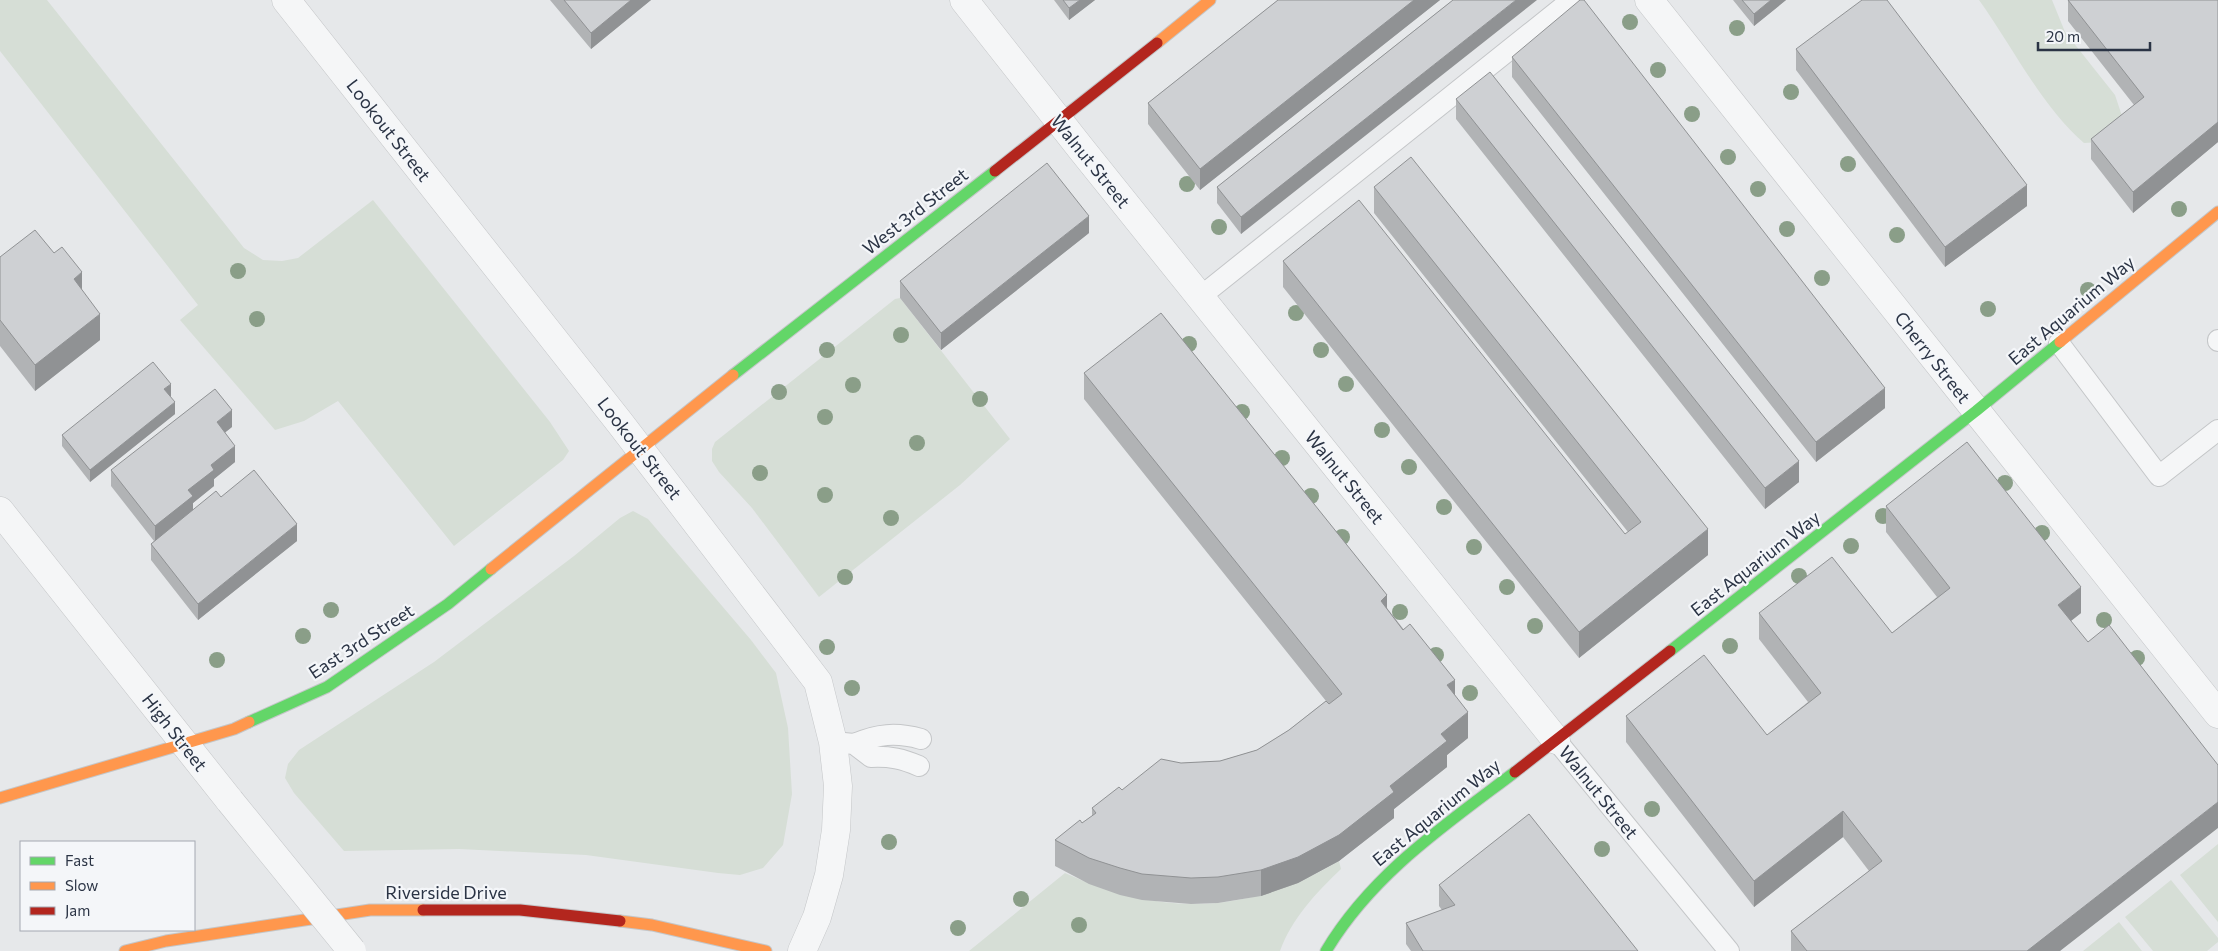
<svg xmlns="http://www.w3.org/2000/svg" width="2218" height="951" viewBox="0 0 2218 951" font-family="Commissioner,sans-serif">
  <rect width="100%" height="100%" fill="#e6e8ea"/>
  <path fill="#d6ded6" d="M0,0H47L244,248L263,260L282,261L298,258L373,200L550,422L569,451L563,460L454,546L338,401L304,421L275,430L180,320L198,305L0,51Z
    M1979,0H2052L2065,32L2115,95L2123,119L2100,142L2084,143C2042,107 2012,46 1979,0Z
    M900,298L1010,439L960,485L819,597L752,508L719,472L712,461V449L715,442L895,299Z
    M633,511L648,519L751,640L776,673L788,728L792,794L783,845L763,868L740,875L718,873L586,855L459,849L344,851L294,793L285,778L288,764L299,750L434,662L574,556L620,518Z
    M2218,844V922L2180,875Z
    M1339,861L1341,869C1316,893 1292,918 1280,951H969L1065,873C1161,917 1247,915 1339,861Z
    M2171,880L2218,938V942L2207,951H2153L2125,917Z
    M2119,922L2142,951H2083Z"/>
  <g fill="none" stroke-linecap="round" stroke-linejoin="round">
    <g stroke="#c4c6c8" stroke-width="22">
      <path id="lane" d="M1200,297L1569,2
        M2218,340V341
        M2059,343L2159,476L2218,430
        M1556,740L1729,951
        M833,742L854,744L871,757C890,756 903,759 919,766
        M854,744C877,734 896,732 921,739"/>
    </g>
    <g stroke="#c4c6c8" stroke-width="29">
      <path id="street" d="M286,0L620,423L818,682L833,742L838,786L836,830L829,875L817,917L802,951
        M964,0L1082,150L1556,740
        M1649,0L2218,714
        M0,511L230,801"/>
    </g>
    <g stroke="#c4c6c8" stroke-width="13">
      <path id="fast" d="M733,375L995,171
        M1670,651L1976,411L2060,342
        M249,722L327,687L448,604L491,569
        M1326,951C1372,874 1445,825 1515,772"/>
    </g>
    <g stroke="#c4c6c8" stroke-width="13">
      <path id="slow" d="M1157,43L1210,0
        M2060,342L2218,212
        M491,569L733,375
        M0,798L234,729L249,722
        M620,921L652,925L766,951
        M125,951L166,941L370,910H423"/>
    </g>
    <g stroke="#c4c6c8" stroke-width="13">
      <path id="jam" d="M995,171L1157,43
        M1515,772L1670,651
        M423,910H520L620,921"/>
    </g>
    <use href="#lane" stroke="#f5f6f7" stroke-width="20"/>
    <use href="#street" stroke="#f5f6f7" stroke-width="28"/>
    <use href="#fast" stroke="#63d668" stroke-width="11"/>
    <use href="#slow" stroke="#ff974d" stroke-width="11"/>
    <use href="#jam" stroke="#b3261e" stroke-width="11"/>
    <g stroke="#c4c6c8" stroke-width="29" stroke-linecap="butt">
      <path id="street-bridge" d="M230,801L352,951"/>
    </g>
    <use href="#street-bridge" stroke="#f5f6f7" stroke-width="28"/>
  </g>
  <g fill="#8a9e88">
    <circle cx="1630" cy="22" r="8"/>
    <circle cx="1737" cy="28" r="8"/>
    <circle cx="1658" cy="70" r="8"/>
    <circle cx="1791" cy="92" r="8"/>
    <circle cx="1692" cy="114" r="8"/>
    <circle cx="1728" cy="157" r="8"/>
    <circle cx="1848" cy="164" r="8"/>
    <circle cx="1187" cy="184" r="8"/>
    <circle cx="1758" cy="189" r="8"/>
    <circle cx="2179" cy="209" r="8"/>
    <circle cx="1219" cy="227" r="8"/>
    <circle cx="1787" cy="229" r="8"/>
    <circle cx="1897" cy="235" r="8"/>
    <circle cx="238" cy="271" r="8"/>
    <circle cx="1822" cy="278" r="8"/>
    <circle cx="2088" cy="290" r="8"/>
    <circle cx="1988" cy="309" r="8"/>
    <circle cx="1296" cy="313" r="8"/>
    <circle cx="257" cy="319" r="8"/>
    <circle cx="901" cy="335" r="8"/>
    <circle cx="1189" cy="344" r="8"/>
    <circle cx="827" cy="350" r="8"/>
    <circle cx="1321" cy="350" r="8"/>
    <circle cx="1346" cy="384" r="8"/>
    <circle cx="853" cy="385" r="8"/>
    <circle cx="779" cy="392" r="8"/>
    <circle cx="980" cy="399" r="8"/>
    <circle cx="1242" cy="412" r="8"/>
    <circle cx="825" cy="417" r="8"/>
    <circle cx="1382" cy="430" r="8"/>
    <circle cx="917" cy="443" r="8"/>
    <circle cx="1282" cy="458" r="8"/>
    <circle cx="1409" cy="467" r="8"/>
    <circle cx="760" cy="473" r="8"/>
    <circle cx="2005" cy="483" r="8"/>
    <circle cx="825" cy="495" r="8"/>
    <circle cx="1311" cy="496" r="8"/>
    <circle cx="1444" cy="507" r="8"/>
    <circle cx="1883" cy="516" r="8"/>
    <circle cx="891" cy="518" r="8"/>
    <circle cx="2042" cy="533" r="8"/>
    <circle cx="1342" cy="537" r="8"/>
    <circle cx="1851" cy="546" r="8"/>
    <circle cx="1474" cy="547" r="8"/>
    <circle cx="1799" cy="576" r="8"/>
    <circle cx="845" cy="577" r="8"/>
    <circle cx="1507" cy="587" r="8"/>
    <circle cx="331" cy="610" r="8"/>
    <circle cx="1400" cy="612" r="8"/>
    <circle cx="2104" cy="620" r="8"/>
    <circle cx="1535" cy="626" r="8"/>
    <circle cx="303" cy="636" r="8"/>
    <circle cx="1730" cy="646" r="8"/>
    <circle cx="827" cy="647" r="8"/>
    <circle cx="1436" cy="655" r="8"/>
    <circle cx="2137" cy="658" r="8"/>
    <circle cx="217" cy="660" r="8"/>
    <circle cx="852" cy="688" r="8"/>
    <circle cx="1470" cy="693" r="8"/>
    <circle cx="1652" cy="809" r="8"/>
    <circle cx="889" cy="842" r="8"/>
    <circle cx="1602" cy="849" r="8"/>
    <circle cx="1021" cy="899" r="8"/>
    <circle cx="1079" cy="925" r="8"/>
    <circle cx="958" cy="928" r="8"/>
  </g>
  <path fill="#b1b3b5" d="M550,0H651L591,49Z
    M1054,0H1095L1069,20Z
    M1278,0H1440L1200,190L1148,124V103Z
    M1453,0L1241,234L1217,203V187Z
    M1733,0H1786L1754,26Z
    M2068,0H2218V142L2133,213L2091,159V139L2134,105L2068,21Z
    M1796,49L2027,206L1945,267L1796,70Z
    M1512,57L1885,408L1816,462L1512,77Z
    M1456,99L1799,482L1765,509L1456,119Z
    M1374,187L1708,555L1579,658L1283,287V261L1625,534L1628,532L1374,213Z
    M1089,233L941,350L900,298V281Z
    M0,257L82,290L100,340L35,391L0,346Z
    M1084,373L1387,608L1455,695L1468,738L1447,755V767L1394,809V818L1339,861L1298,883L1261,896L1218,903L1191,904L1142,900L1120,895L1089,884L1055,866V840L1082,823L1092,816V808L1122,790L1181,763L1220,761L1257,750L1289,730L1326,701L1084,399Z
    M170,396L175,414L90,482L62,446V435L171,396Z
    M232,427L225,432L235,462L214,479V486L193,503V510L221,497L297,541L198,620L151,560V544L154,541L111,486V470Z
    M1886,506L2081,613L2071,621L2060,951H1791V931L1869,871L1843,837L1754,907L1626,742V716L1767,735L1808,702L1759,639V613L1892,633L1937,597L1886,532Z
    M1439,885L1638,951H1411L1406,944V923L1442,910L1439,906Z"/>
  <path fill="#909294" d="M631,0H651L591,49V33Z
    M1080,0H1095L1069,20V8Z
    M1414,0H1440L1200,190V169Z
    M1516,0H1537L1241,234V217Z
    M1771,0H1786L1754,26V14Z
    M2218,122V142L2133,213V192Z
    M2027,185V206L1945,267V247Z
    M1089,216V233L941,350V333Z
    M82,272V298L74,279Z
    M100,314V340L35,391V365Z
    M171,384V396L164,401V389Z
    M1885,388V408L1816,462V442Z
    M175,402V414L90,482V470Z
    M232,410V427L217,439V422Z
    M235,446V462L214,479V486L193,503V513L155,542V526L211,465Z
    M1799,461V482L1765,509V488Z
    M297,524V541L198,620V604Z
    M1708,529V555L1579,658V632Z
    M2081,587V613L2058,631V605Z
    M1387,595V621L1381,601Z
    M1455,680V706L1447,685Z
    M1468,712V738L1447,755V767L1394,809V818L1339,861L1298,883L1261,896V870L1390,786L1441,734Z
    M2218,802V828L2060,951H2027Z
    M1843,811V837L1754,907V881Z"/>
  <path fill="#ced0d3" stroke="#909294" d="M564,0H631L591,33Z
    M1063,0H1080L1069,8Z
    M1278,0H1414L1200,169L1148,103Z
    M1453,0H1516L1241,217L1217,187Z
    M1580,0H1584L1885,388L1816,442L1512,57Z
    M1742,0H1771L1754,14Z
    M1862,0H1887L2027,185L1945,247L1796,49Z
    M2068,0H2218V122L2133,192L2091,139L2144,97Z
    M1490,72L1799,461L1765,488L1456,99Z
    M1411,157L1708,529L1579,632L1283,261L1359,200L1625,534L1641,522L1374,187Z
    M1047,163L1089,216L941,333L900,281Z
    M35,230L54,253L62,247L82,272L74,279L100,314L35,365L0,320V257Z
    M1161,313L1387,595L1381,601L1403,630L1410,624L1455,680L1447,685L1468,712L1441,734L1447,741L1390,786L1394,792L1339,835L1298,857L1261,870L1218,877L1191,878L1142,874L1120,868L1089,858L1055,840L1080,820L1082,823L1096,813L1092,808L1119,787L1122,790L1161,759L1181,763L1220,761L1257,750L1289,730L1326,701L1329,704L1342,694L1084,373Z
    M153,362L171,384L164,389L175,402L90,470L62,435Z
    M215,389L232,410L217,422L235,446L211,465L214,470L188,490L193,496L155,526L111,470Z
    M1967,442L2081,587L2058,605L2088,642L2109,625L2218,765V802L2027,951H1807L1791,931L1882,861L1843,811L1754,881L1626,716L1704,655L1767,735L1821,693L1759,613L1832,557L1892,633L1950,588L1886,506Z
    M254,470L297,524L198,604L151,544L216,491L221,497Z
    M1529,814L1638,951H1423L1406,923L1455,905L1439,885Z"/>
  <g text-anchor="middle" dominant-baseline="central" stroke-width="4.5" stroke-linejoin="round" paint-order="stroke">
    <g font-size="18" fill="#2b3445" stroke="#f4f6f9">
      <text transform="translate(389 130) rotate(52)">Lookout Street</text>
      <text transform="translate(1091 161) rotate(51)">Walnut Street</text>
      <text transform="translate(915 211) rotate(-38)">West 3rd Street</text>
      <text transform="translate(2071 310) rotate(-40)">East Aquarium Way</text>
      <text transform="translate(1933 357) rotate(52)">Cherry Street</text>
      <text transform="translate(640 448) rotate(52)">Lookout Street</text>
      <text transform="translate(1345 477) rotate(51)">Walnut Street</text>
      <text transform="translate(1755 563) rotate(-38)">East Aquarium Way</text>
      <text transform="translate(361 641) rotate(-33)">East 3rd Street</text>
      <text transform="translate(175 732) rotate(52)">High Street</text>
      <text transform="translate(1599 792) rotate(51)">Walnut Street</text>
      <text transform="translate(1436 812) rotate(-39)">East Aquarium Way</text>
      <text x="446" y="892">Riverside Drive</text>
    </g>
  </g>
  <rect x="20" y="841" width="175" height="90" fill="#f4f6f9" stroke="#a4a8b1"/>
  <rect x="30" y="857" width="25" height="8" fill="#63d668" stroke="#a4a8b1"/>
  <text x="65" y="866" font-size="15" fill="#2b3445">Fast</text>
  <rect x="30" y="882" width="25" height="8" fill="#ff974d" stroke="#a4a8b1"/>
  <text x="65" y="891" font-size="15" fill="#2b3445">Slow</text>
  <rect x="30" y="907" width="25" height="8" fill="#b3261e" stroke="#a4a8b1"/>
  <text x="65" y="916" font-size="15" fill="#2b3445">Jam</text>
  <path d="M2038 42v8h112v-8" fill="none" stroke="#2b3445" stroke-width="2.5"/>
  <text x="2046" y="42" font-size="15" fill="#2b3445" stroke="#f4f6f9" stroke-width="4" paint-order="stroke">20 m</text>
</svg>
